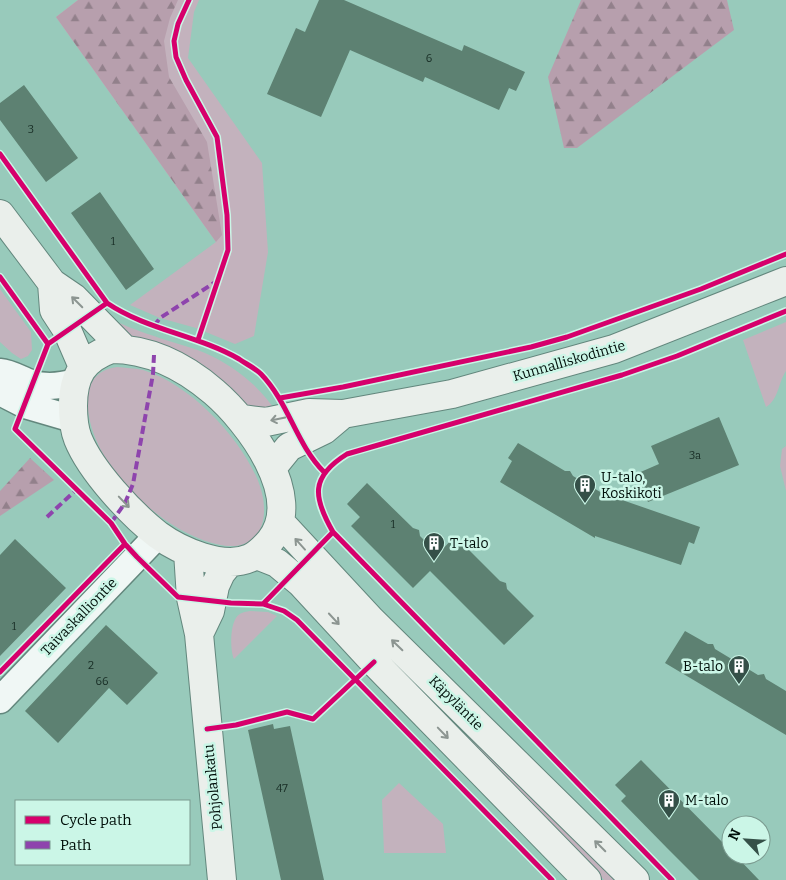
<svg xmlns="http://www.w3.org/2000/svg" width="786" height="880" viewBox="0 0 786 880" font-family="Bitter,serif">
  <defs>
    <pattern id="forest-firs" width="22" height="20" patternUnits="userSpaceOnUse" patternTransform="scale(1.25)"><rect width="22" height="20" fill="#b79fad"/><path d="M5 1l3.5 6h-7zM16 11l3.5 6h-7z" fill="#92808b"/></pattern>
  </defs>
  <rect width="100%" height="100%" fill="#98cabb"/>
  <path fill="#c3b2bd" d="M78,0H199L194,12L188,58L262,163L268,252L254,336L235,344L196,328L160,318L130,305L216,242L56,17Z
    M0,289L31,332L32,350L28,356L21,359L12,353L0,342Z
    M104,317C120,323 137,331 154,336C170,342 189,346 205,353C234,366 260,386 277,413L262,415L134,341Z
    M786,322V371C778,383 779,399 766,407L743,340Z
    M117,367C125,368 134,368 143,370C189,384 236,433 256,476C274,515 263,558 212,543C188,536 166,522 147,506C132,493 118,476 107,460C89,434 70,373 117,367Z
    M786,446V491L780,466L782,449Z
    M307,576L616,880H604Z
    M250,611L268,612L277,616L234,659C230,650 230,627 236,618C239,613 244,612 250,611Z
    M399,783L443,824L446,853H384L382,800Z"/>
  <path fill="url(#forest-firs)" d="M78,0H178L170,18L164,41L169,77L207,142L222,235L216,242L56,17Z
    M581,0H727L734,30L577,148H564L548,77Z
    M30,458L54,480L0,516V491Z"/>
  <path fill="#5d8172" d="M319,0H344L462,51L464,45L525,72L516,91L509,88L499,110L425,77L423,82L350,50L321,117L267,94L296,28L305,32Z
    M24,85L78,158L46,182L0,120V103Z
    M100,192L154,269L126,290L71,213Z
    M719,417L739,465L648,502L636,474L659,464L651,446Z
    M518,443L565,471H570L573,476L602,493L700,527L694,544L689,542L681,565L595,536V538L500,482L512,461L508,458Z
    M367,483L413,528L419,530L420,536L438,554L455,536L500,581L506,583L507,589L534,616L504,645L430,571L413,588L351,526L360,517L347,504Z
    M15,539L66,588L0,656V555Z
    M106,625L158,673L127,705L109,688L58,743L25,711Z
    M685,631L708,644H713L715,649L758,675L764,674L766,679L786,691V735L665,663Z
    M273,724L274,729L290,726L324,880H281L248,730Z
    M641,760L731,851V855H735L759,880H699L667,848L621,801L626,796L615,785Z"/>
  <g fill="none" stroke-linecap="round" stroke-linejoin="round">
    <g stroke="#63877d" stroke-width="29">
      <path id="street" d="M0,372C11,373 20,379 31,383C46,388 61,386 75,382
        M0,392L25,405L73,419
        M0,700L158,535"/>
    </g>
    <g stroke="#63877d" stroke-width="30">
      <path id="secondary" d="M0,214L52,283L74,298L124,349
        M52,283L54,310L67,330L83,367
        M111,349C150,349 185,367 214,392C248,421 306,497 270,541C264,548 258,554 250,558C223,570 180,551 158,535C131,514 91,471 78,439C74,429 73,417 73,406C73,376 83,359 111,349Z
        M242,419L266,422L309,413L343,414L452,394L614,349L786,281
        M272,468L289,447L324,430L343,414
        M281,523L371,620L635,880
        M188,552L191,598L199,634L222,880
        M257,555L277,563L301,583L374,662L587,880
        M199,634L210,611L215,586L221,573L230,562"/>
    </g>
    <use href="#street" stroke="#f0f7f5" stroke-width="26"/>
    <use href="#secondary" stroke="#eaefeb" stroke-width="28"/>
    <path stroke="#8e44ad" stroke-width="4" stroke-dasharray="8 4" stroke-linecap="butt" d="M154,326L160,318L217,281
      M47,517L77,489
      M111,523L125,503L133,484L153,374L154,355"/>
    <g stroke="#cbf6e7" stroke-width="8">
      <path id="cycleway" d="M189,0L178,24L174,41L176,57L186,80L217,137L227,215L228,250L198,340
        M0,154L107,303C147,330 197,335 239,359C246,364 255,368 261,374C289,403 296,444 324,472
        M0,277L48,344L15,429L111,523L125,544L137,557L178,597L231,603L263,604L333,532
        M48,344L107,303
        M280,398L343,387L531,347L567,337L701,289L786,254
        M263,604L284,611L297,620L552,880
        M0,672L125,544
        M207,729L236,725L287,712L313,719L374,662
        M672,880L333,532C313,497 310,477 347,454L622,375L677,356L786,311"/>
    </g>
    <use href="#cycleway" stroke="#d6006c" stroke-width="5"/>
  </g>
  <defs><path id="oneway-shaft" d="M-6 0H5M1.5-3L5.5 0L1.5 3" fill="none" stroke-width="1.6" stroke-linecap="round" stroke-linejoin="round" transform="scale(1.25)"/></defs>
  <g stroke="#8c9591">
    <use href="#oneway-shaft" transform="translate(77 302) rotate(-135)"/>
    <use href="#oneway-shaft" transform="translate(278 419) rotate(168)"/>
    <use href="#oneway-shaft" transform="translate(124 502) rotate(46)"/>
    <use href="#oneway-shaft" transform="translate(300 544) rotate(-132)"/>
    <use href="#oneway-shaft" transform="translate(334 619) rotate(47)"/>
    <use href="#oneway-shaft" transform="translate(397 645) rotate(-136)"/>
    <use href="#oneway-shaft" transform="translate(443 733) rotate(46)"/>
    <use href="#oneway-shaft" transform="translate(600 846) rotate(-135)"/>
  </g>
  <defs>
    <g id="building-pin" transform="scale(1.125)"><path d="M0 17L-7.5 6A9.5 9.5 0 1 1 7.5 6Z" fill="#355048" stroke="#cbf6e7"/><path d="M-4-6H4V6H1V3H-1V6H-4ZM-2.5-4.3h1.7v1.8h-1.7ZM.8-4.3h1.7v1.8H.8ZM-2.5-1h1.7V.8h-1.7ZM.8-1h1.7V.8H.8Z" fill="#fff"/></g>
  </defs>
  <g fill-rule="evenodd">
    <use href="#building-pin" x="585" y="485"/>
    <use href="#building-pin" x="434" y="543"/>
    <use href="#building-pin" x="739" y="666"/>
    <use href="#building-pin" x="669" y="800"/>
  </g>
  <g text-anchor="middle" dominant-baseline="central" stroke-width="5" stroke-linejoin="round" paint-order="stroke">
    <g font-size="11" fill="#172c24">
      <text x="429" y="58">6</text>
      <text x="31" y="129">3</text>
      <text x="113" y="241">1</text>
      <text x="695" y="455">3a</text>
      <text x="393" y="524">1</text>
      <text x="14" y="626">1</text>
      <text x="91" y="665">2</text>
      <text x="102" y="681">66</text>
      <text x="282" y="788">47</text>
    </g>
    <g font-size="14" fill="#000f0a" stroke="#cbf6e7">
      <text transform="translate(569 361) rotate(-16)">Kunnalliskodintie</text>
      <text transform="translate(79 617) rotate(-46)">Taivaskalliontie</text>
      <text transform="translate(456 703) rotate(45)">Käpyläntie</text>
      <text transform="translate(213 787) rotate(-96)">Pohjolankatu</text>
    </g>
    <g font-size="14" fill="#000f0a" stroke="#cbf6e7" text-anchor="start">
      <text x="601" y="477">U-talo,<tspan x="601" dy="16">Koskikoti</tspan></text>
      <text x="450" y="543">T-talo</text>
      <text x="723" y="666" text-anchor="end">B-talo</text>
      <text x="685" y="800">M-talo</text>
    </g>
  </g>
  <rect x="15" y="800" width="175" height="65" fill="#cbf6e7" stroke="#7a9a8f"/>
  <rect x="25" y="816" width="25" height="8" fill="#d6006c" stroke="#7a9a8f"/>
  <text x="60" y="825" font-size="15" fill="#000f0a">Cycle path</text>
  <rect x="25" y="841" width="25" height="8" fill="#8e44ad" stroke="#7a9a8f"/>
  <text x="60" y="850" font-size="15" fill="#000f0a">Path</text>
  <g transform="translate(746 840) rotate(295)"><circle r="24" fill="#cbf6e7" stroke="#7a9a8f"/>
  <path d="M0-4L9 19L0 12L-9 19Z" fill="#355048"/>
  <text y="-8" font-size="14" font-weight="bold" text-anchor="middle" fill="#000f0a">N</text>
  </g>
</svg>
